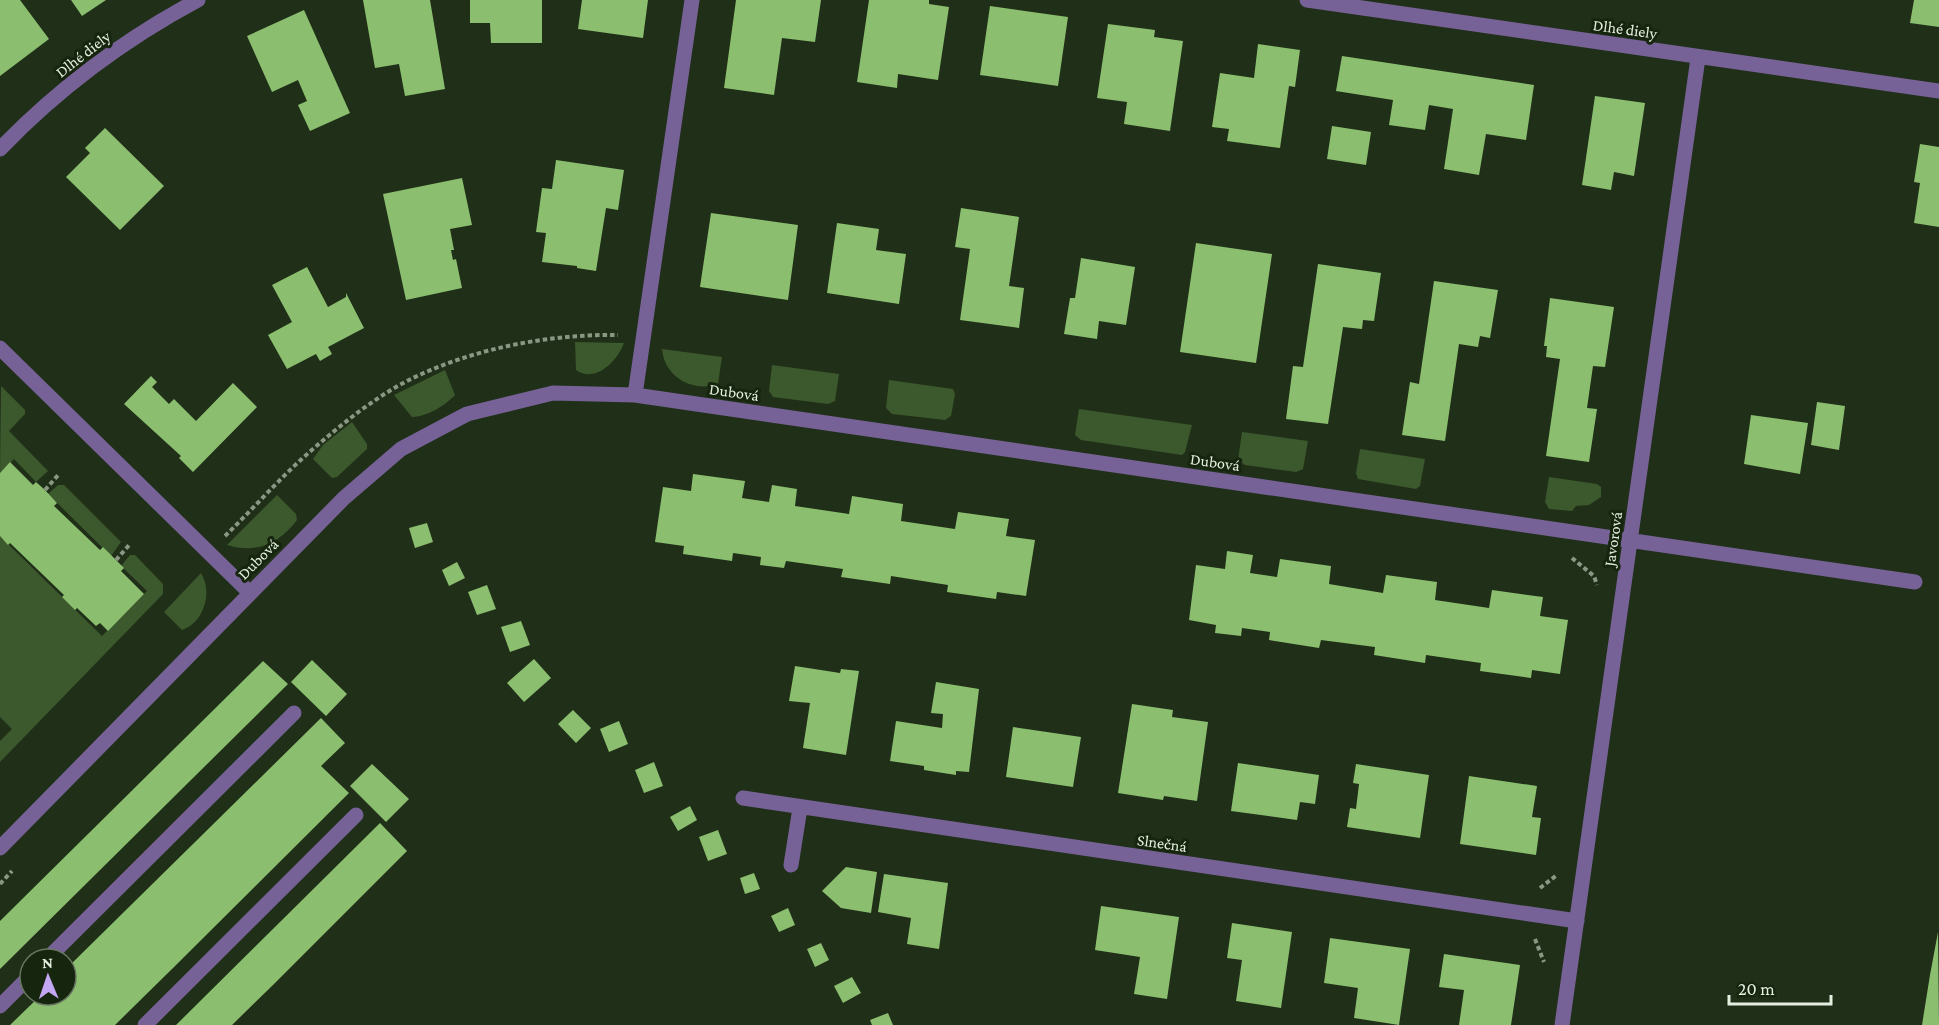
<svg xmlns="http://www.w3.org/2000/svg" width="1939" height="1025" viewBox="0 0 1939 1025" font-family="'Crimson Pro',serif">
  <rect width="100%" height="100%" fill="#202f18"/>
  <path fill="#3c582d" d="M575,342L624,343C618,360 596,384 576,370Z
    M662,349L722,357L718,384C692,393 664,376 662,349Z
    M772,365L839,374L835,401L828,404L773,397L769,391Z
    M445,370L455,395C445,406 426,417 412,417L394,395Z
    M889,380L953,389L955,394L951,416L945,420L892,414L886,408Z
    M1,386L25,410V414L9,431L48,471L36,482L14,459L0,473Z
    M1079,409L1192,425L1185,452L1182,455L1081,440L1075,435Z
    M352,422L367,444V449L337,477L332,478L313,459L323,445Z
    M1242,432L1308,441L1303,469L1296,472L1245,465L1238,460Z
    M1360,449L1425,459L1420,486L1416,489L1358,479L1356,473Z
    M1549,477L1597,484L1601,487V497L1589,505L1576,506L1572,511L1549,509L1545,502Z
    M58,485H64L121,542L111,556L48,494Z
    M277,495L296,514L297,520C279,544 256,554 227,545Z
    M0,536L102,636L147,591L121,566L130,555H135L163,584V594L0,762V741L12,729L0,717Z
    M201,573C213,592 204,623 182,630L164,612Z"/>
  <path fill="#8bbf6f" d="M0,0H20L49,39L0,76Z
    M71,0H106L82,16Z
    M363,0H430L445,89L405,96L399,64L375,68Z
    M470,0H542V43H491L490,23H470Z
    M582,0H648L643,38L578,29Z
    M736,0H821L815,42L782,38L774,95L724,88Z
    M869,0H929V4L949,7L938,80L898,74L897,88L857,82Z
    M1914,0H1939V27L1910,23Z
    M990,6L1068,17L1058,86L980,75Z
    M304,10L350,113L310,131L298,105L307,101L298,80L272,92L247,36Z
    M1108,24L1155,30L1154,37L1183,41L1170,131L1124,124L1127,102L1097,98Z
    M1258,44L1300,50L1295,87L1289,86L1280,148L1227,141L1229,129L1212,127L1220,73L1254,78Z
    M1342,56L1534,85L1526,140L1486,134L1479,175L1444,169L1453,109L1429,105L1425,130L1389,125L1393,100L1336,91Z
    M1595,96L1645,103L1634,176L1614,172L1611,190L1582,185Z
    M1332,126L1371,132L1366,165L1327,159Z
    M105,128L164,186L120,230L66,177L90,153L85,148Z
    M1920,144L1939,147V227L1914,223L1920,183L1914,182Z
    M556,160L624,170L618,210L606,208L596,271L577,268V266L542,262L546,233L536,232L542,188L552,189Z
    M462,178L472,225L450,229L454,250H451L453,260L456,259L462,288L406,300L383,194Z
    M961,208L1019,217L1009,286L1024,288L1019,328L960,320L970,249L955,247Z
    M711,213L798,225L788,300L700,287Z
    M837,223L879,229L876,250L906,254L899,304L827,293Z
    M1196,243L1272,254L1256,363L1180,352Z
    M1081,258L1135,267L1126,325L1099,321L1097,339L1064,334L1070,298H1075Z
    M1318,264L1381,273L1374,321L1363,320L1362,329L1343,327L1328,424L1286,419L1293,366L1303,367Z
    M307,267L328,307L346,297V293L364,328L328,347L332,354L320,361L316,354L287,369L268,335L292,322L272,285Z
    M1434,281L1498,290L1490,338L1480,336L1478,347L1459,344L1445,441L1402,435L1410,382L1419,384Z
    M1550,298L1614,307L1605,367L1593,366L1587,408L1597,409L1589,462L1546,456L1560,359L1546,357L1547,346H1544Z
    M151,376L157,382L152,387L169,404L174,399L196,421L233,383L257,407L193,472L179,458L181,456L124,404Z
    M1817,402L1845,406L1839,450L1811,445Z
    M1751,415L1808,423L1800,474L1744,464Z
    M10,462L33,485L36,482L45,490L57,503L54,506L100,550L103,547L124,568L121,571L144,594L108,631L100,623L96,626L77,608L75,610L62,597L64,595L10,543L8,545L0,536V473Z
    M693,474L745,481L742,498L769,502L772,485L797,489L795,506L849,514L852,496L903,504L901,521L955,529L958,512L1009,519L1006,536L1035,540L1026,596L997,592L996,599L947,592L948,585L891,576L890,584L841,577L843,569L786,561L784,568L760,565L761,557L733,553L732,561L683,554L684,546L655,542L663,487L691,491Z
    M427,523L433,542L415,548L409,528Z
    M1227,551L1253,555L1250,573L1277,577L1280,559L1331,566L1329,584L1383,593L1386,575L1437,582L1435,600L1489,608L1492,590L1543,597L1540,616L1568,620L1560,674L1532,670L1531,678L1480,671L1481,663L1426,655L1425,663L1374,655L1375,647L1321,640L1319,648L1269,640L1270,632L1242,628L1241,636L1215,633L1216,625L1189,620L1196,565L1225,569Z
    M457,562L465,578L449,586L442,570Z
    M487,585L496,609L477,615L468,592Z
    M521,621L530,645L510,652L501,627Z
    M534,659L551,678L524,702L507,683Z
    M312,660L347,694L326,716L291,682Z
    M263,661L288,684L0,969V921Z
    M795,666L840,673L841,669L859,671L846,755L803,748L810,703L789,701Z
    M936,682L979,689L969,772L956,771V775L924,770V766L890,761L896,721L942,728L943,714L931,713Z
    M1132,704L1173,710L1172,717L1208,722L1197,801L1164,796L1163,800L1118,793Z
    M573,710L591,728L576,743L558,724Z
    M321,718L345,743L321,766L349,793L173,968L115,1025H10L41,995H66V969Z
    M619,721L628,744L609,752L600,729Z
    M1013,727L1081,737L1073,787L1006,777Z
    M654,762L663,786L644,793L635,770Z
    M1238,763L1319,775L1315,804L1300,802L1297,820L1231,811Z
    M372,764L409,799L386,822L350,786Z
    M1356,764L1429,775L1420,838L1347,827L1350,808L1356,809L1359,784L1353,783Z
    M1469,776L1537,786L1532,817L1541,818L1536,855L1460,844Z
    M690,806L697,820L678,831L670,817Z
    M380,823L407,851L274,984L232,1025H176Z
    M718,830L727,854L708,861L699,837Z
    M846,867L877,872L871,913L841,908L822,891Z
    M754,873L760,889L745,894L740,878Z
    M884,874L948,883L939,949L907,944L911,918L878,912Z
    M1101,906L1179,917L1167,999L1134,994L1140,957L1095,950Z
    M788,908L795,925L779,932L771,916Z
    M1232,923L1292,932L1281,1008L1236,1001L1242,960L1227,958Z
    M1938,932L1939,1025H1922L1930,975Z
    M1330,938L1410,949L1399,1025L1354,1018L1358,988L1324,983Z
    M821,943L829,960L815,967L807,949Z
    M1444,954L1520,965L1511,1025H1459L1464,990L1439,987Z
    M852,977L861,993L843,1003L834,986Z
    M888,1013L893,1025H872L870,1020Z"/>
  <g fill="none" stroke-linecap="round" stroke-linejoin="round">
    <path stroke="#8a9784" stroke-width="4" stroke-dasharray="4.5 3" stroke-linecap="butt" d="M45,490L59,474
      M225,536C256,506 286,471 320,443C348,419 380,394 413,378C475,348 550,334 618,335
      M1572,558L1594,576L1597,585
      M116,560L130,544
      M0,884L12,871
      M1540,888L1557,875
      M1535,939L1544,962"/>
    <path stroke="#766296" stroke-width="15" d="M47,959L294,713
      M0,1006L30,976
      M145,1025L356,815"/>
    <path stroke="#766296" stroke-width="15" d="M1307,0L1939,91
      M0,149C57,90 125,39 198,0
      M0,348L250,593
      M635,395L692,0
      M743,798L1577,921
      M0,848L344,498L401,449L467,414L553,393L635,395L1915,582
      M791,865L800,808
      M1562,1025L1698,58"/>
  </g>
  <g text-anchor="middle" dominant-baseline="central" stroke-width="6" stroke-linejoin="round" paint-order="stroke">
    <g font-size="16" fill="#e4efdf" stroke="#16250e">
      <text transform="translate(1625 29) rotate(8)">Dlhé diely</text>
      <text transform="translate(83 54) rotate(-38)">Dlhé diely</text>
      <text transform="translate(734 392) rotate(8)">Dubová</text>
      <text transform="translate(1215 462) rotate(8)">Dubová</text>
      <text transform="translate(1613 539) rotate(-82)">Javorová</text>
      <text transform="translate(258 559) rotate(-45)">Dubová</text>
      <text transform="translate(1162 843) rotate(8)">Slnečná</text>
    </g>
  </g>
  <g transform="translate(48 977) rotate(358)"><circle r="28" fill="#16250e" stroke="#687662" stroke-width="1.5"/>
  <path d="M0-4.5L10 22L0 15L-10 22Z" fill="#c4a7f2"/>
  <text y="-9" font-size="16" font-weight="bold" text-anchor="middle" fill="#e4efdf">N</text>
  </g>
  <path d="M1729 995v9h102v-9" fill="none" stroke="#e4efdf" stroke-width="3"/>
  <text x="1738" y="995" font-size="18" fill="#e4efdf" stroke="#16250e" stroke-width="4.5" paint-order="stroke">20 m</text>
</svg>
